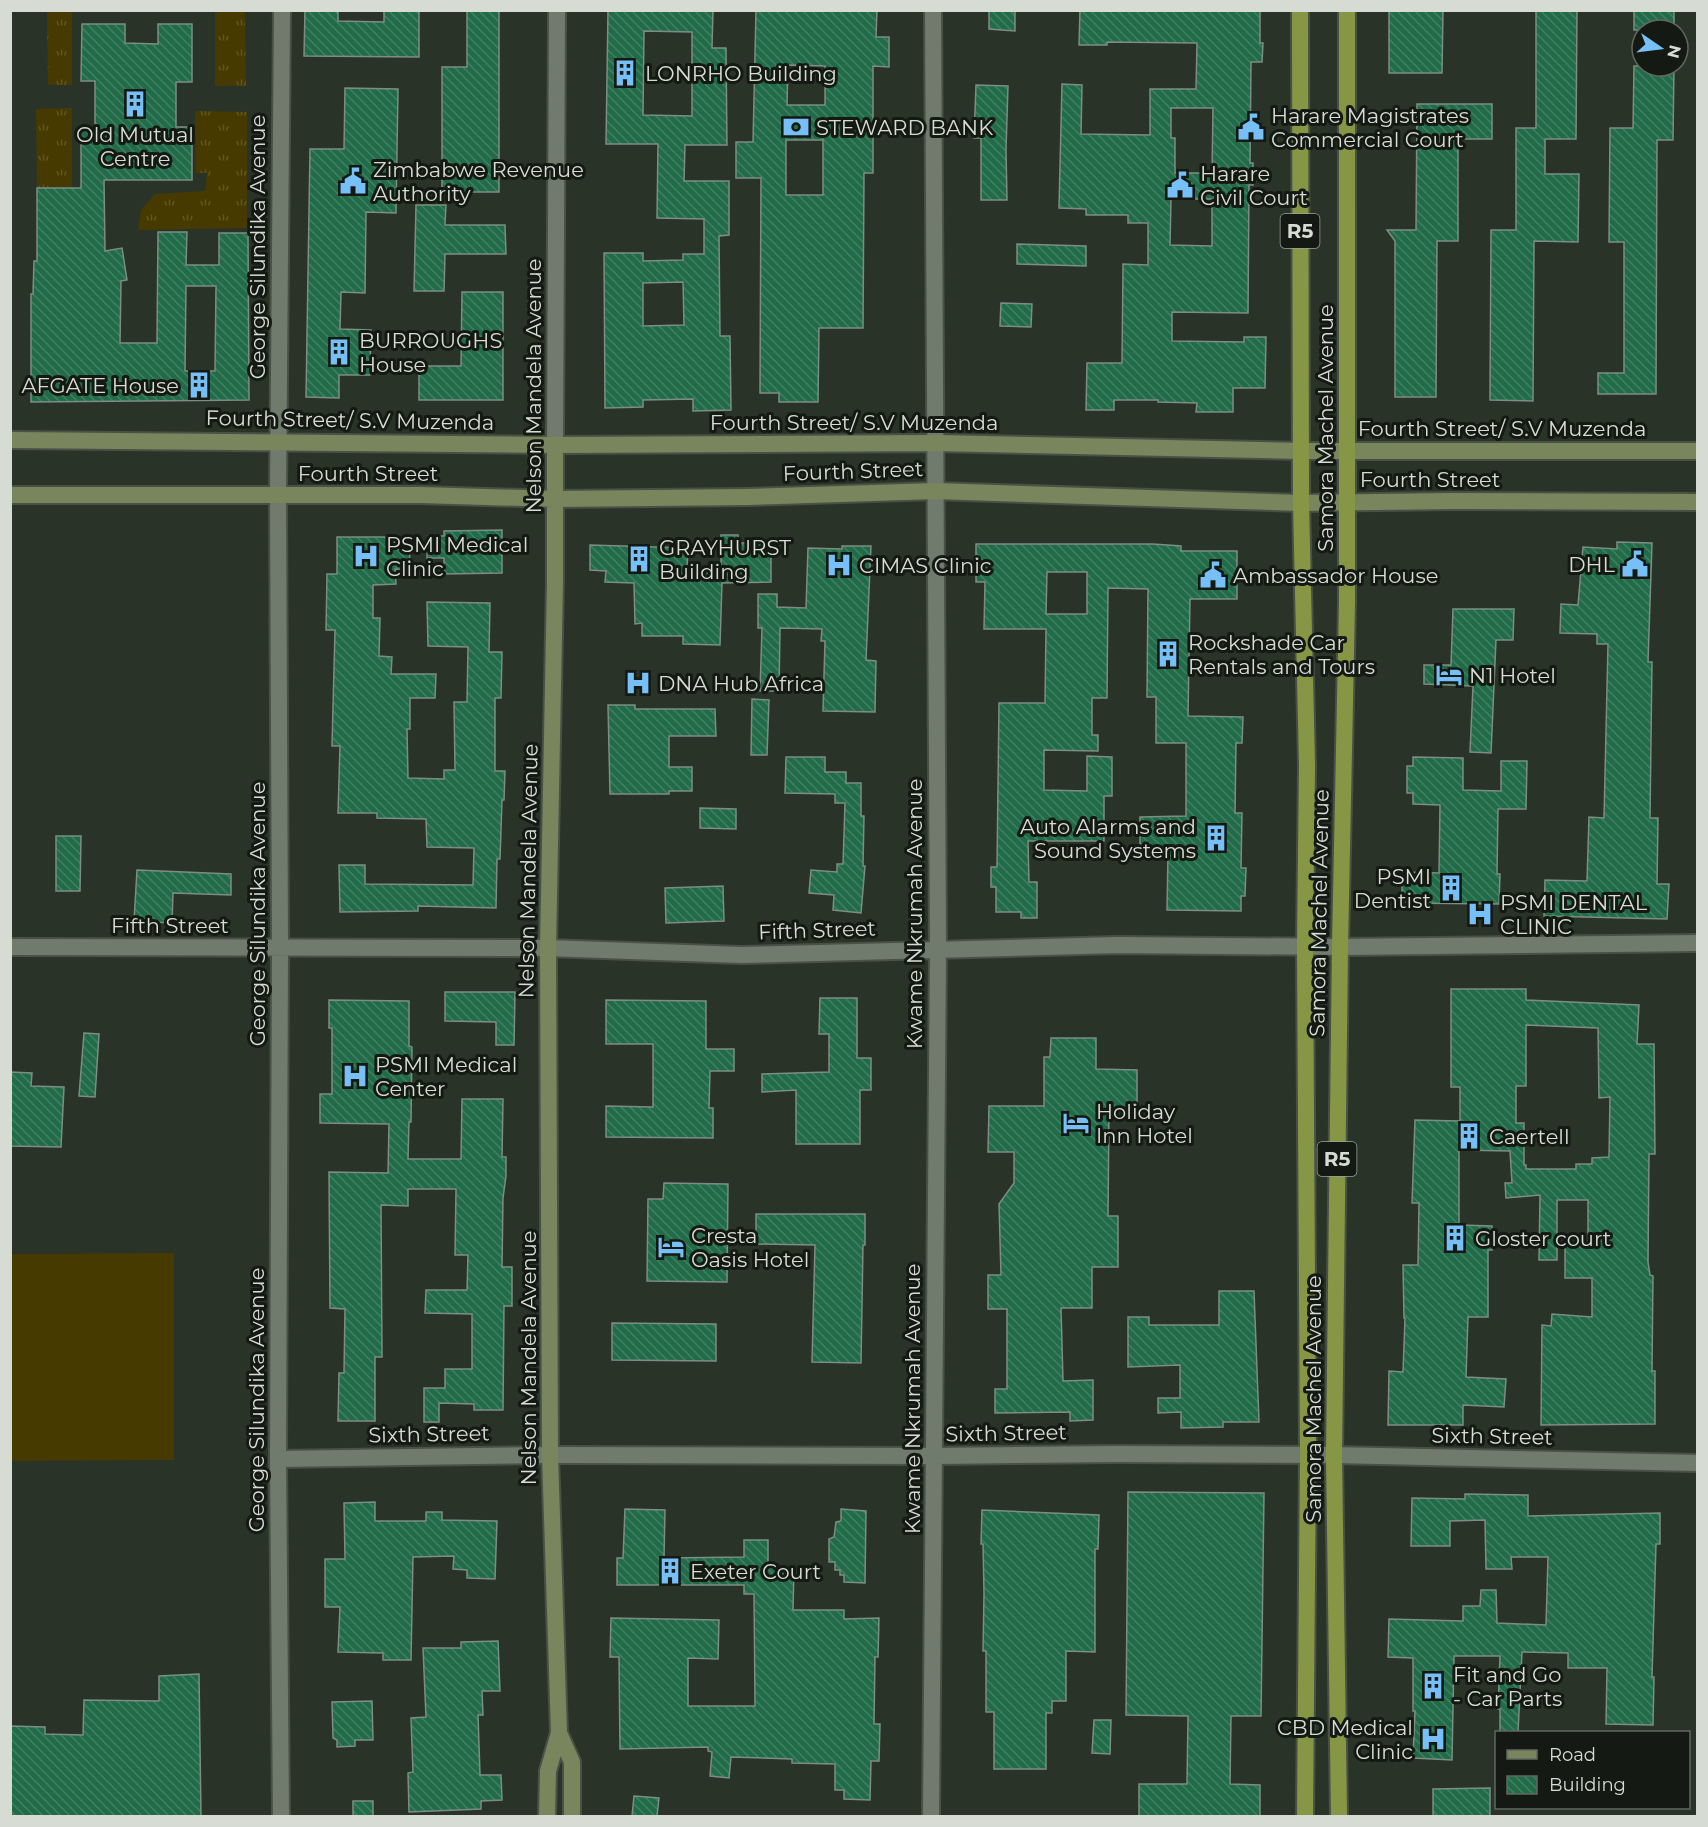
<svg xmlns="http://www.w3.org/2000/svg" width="1708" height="1827" viewBox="0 0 1708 1827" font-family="Montserrat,sans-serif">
  <defs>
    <pattern id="grass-tufts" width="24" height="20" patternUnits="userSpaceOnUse" patternTransform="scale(1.5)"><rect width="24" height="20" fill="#463a00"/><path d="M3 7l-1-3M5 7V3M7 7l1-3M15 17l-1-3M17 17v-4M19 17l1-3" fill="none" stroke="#605624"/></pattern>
    <pattern id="building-back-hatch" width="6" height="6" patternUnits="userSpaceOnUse" patternTransform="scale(1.5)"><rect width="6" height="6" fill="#216b48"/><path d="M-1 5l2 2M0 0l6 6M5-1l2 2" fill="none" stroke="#408062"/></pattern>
  </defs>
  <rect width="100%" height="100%" fill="#2a3327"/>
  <path fill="url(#grass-tufts)" d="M47,11H72V85H48Z
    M215,11H245L246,86H215Z
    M72,108V188H37L36,109Z
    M195,111L247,112V228L138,230L141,210L155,194L205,191L207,173H196Z"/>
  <path fill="#463a00" d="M174,1253V1460L11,1461V1254Z"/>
  <path fill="url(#building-back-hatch)" stroke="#7c8e83" stroke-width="1.5" fill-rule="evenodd" d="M305,10H338V21L384,22V10H419V57L304,56Z
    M467,10H499V192H442V67H467Z
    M608,10H713L712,48H726L727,145H685L684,181H729V235L719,236L720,336H730L731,410L693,411V399L643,400V407L605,408L604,253H643V261L683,260V254H704V219L657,218L658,144H606ZM644,31L692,32V116L643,115ZM683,282L684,325L643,326V283Z
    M756,10H877L876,37H889V67L873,66V173H864L863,328H819L818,402H779V393H760L761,178H736V142H753ZM788,65L825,66V105H787ZM786,140H823V195H786Z
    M989,10H1015V31L989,29Z
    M1080,10H1260V43H1263L1262,62H1251L1250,163H1253V185H1249L1248,313L1172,312V341L1244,342V337H1266L1265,388H1233V412H1196L1197,403L1158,402V400H1114V410H1086L1087,363H1122L1123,264L1148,265V223H1128V215H1086V209L1059,208L1062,84L1082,85L1081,134L1150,135V89H1196L1197,43L1107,42V45H1079ZM1171,108H1213L1212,173H1175V138H1171ZM1171,199H1212V246L1170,245Z
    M1389,10H1443L1442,73H1389Z
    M1536,10H1577L1576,139H1545V174H1579L1578,242L1534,241L1533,401L1490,400L1491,230H1516V128H1536Z
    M1634,10H1674V30H1634Z
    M82,24H125V43L158,44V24H192V82H176V127H192V180H104L105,251L122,248L127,280L121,281L120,343H157L158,232H187L186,265H219V233H248L249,400L31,402V294H33L34,261H37V188H81V129H95V81H81ZM186,286H216L215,371H185Z
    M1634,66H1674L1673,140H1657L1656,394H1598V373H1624V242H1609L1610,128H1633Z
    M976,85L1008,86L1006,150L1007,200H981V138H974Z
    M345,88L398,89L396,213L366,212L365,293L341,292L340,329L371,330L370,375H339V398L306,397L310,149H344Z
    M1417,104H1492V139H1458V241H1437L1436,397H1395V241L1387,230H1416Z
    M416,205H446L445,225H505L506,254H445L444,291H414Z
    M1017,244L1086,246V266L1017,264Z
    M462,292H503V400H419V366H461Z
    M1001,303L1032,304L1031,327L1000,326Z
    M502,530V573L444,574V558H427L428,536H444V531Z
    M721,535H738V543H771V582L722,583L720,645L683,644V636H642V623L635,624L634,583L605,582L606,571L590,570V545L688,548L687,568H721Z
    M337,537H395V549L410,550L409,570L395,569L396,584L373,585V618H380L379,656L392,657L391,674H436L435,698H410V729H407L408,778L444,779V770H455L454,702H467L468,647L428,646L427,602L490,603L489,652H502L501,698H495V771H505L504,800H502L500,859H497L496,908L418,906V911L340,912L339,865H365V884L473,885L474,848L427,847L426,819L377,818V813H338L340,746H332L335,630H326L327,574H337Z
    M1617,542L1652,543L1648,662H1652L1650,818H1658L1657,884H1669L1667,919L1544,916L1545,880L1587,881L1589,817L1604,818L1608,644H1597V634L1560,633L1561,604L1578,605L1583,547L1617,549Z
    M976,544H1153L1181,546V551H1237V599H1190L1188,716L1243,717L1242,743H1236L1235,813H1242L1241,868H1246L1245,896H1241V911L1167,910L1168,853H1140V817L1186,816V743H1156V697H1147L1148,589L1108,588L1107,698H1092V735H1098V751L1044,750V790L1087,791V756L1112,757V796H1104V841H1028L1029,882H1037V918H1021V912H996V887H991V867H997L999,703H1045L1046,629H984L985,582H976ZM1047,572H1087V614H1046Z
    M842,546H871L866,660L876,661L875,712L823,711L825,641H821L822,629L780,628L779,691H760L762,628H758V594H777V607L806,608L808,548L842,549Z
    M1453,609H1514L1513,640H1496L1491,753L1470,752L1473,686L1424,684V665H1451Z
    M752,699L769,700L767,755H751Z
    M608,705H635V709H715L716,736H669V767H692V791H669V794H610Z
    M786,757H825V772H846V783H861V816H864L863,866H865L861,913L833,910L834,895L809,893L811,870L837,872V864H843L845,803H835V794L785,793Z
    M1413,757L1463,758V790L1501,791V761H1527L1526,809H1498L1497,874H1500L1499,904L1402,903V872L1439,873L1440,805L1413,804V793H1407V766H1413Z
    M700,808L736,809V829L700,828Z
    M56,836H81L80,891H56Z
    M137,870L231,874V895L173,893L172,923L134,921Z
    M723,886L724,921L666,923L665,888Z
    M1451,989H1526V1000L1639,1005L1637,1044H1654L1655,1154H1649L1648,1262L1650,1275L1653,1276L1652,1371H1655V1424L1541,1425L1542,1325L1551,1326L1552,1314L1592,1317V1278H1565V1246H1588V1200H1557V1260H1539L1540,1195L1506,1198L1505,1183H1512L1510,1151L1459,1150V1225L1492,1226V1250H1488V1317H1468L1466,1377L1506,1379L1504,1407L1463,1405V1425H1388L1389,1371L1403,1372L1405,1318H1404L1403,1265H1418L1419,1203H1412L1415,1120L1460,1121V1087H1451ZM1526,1025L1598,1028L1599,1098L1610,1097L1609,1157L1592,1158V1164H1576V1169H1526V1165H1524V1123H1516V1086H1526Z
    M445,992H515L514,1045H496V1022L445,1021Z
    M820,998H857V1058H871V1090H860V1144H796V1090L762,1092V1074L829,1072V1034H819Z
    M329,1000L409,1001V1046L412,1047L411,1122H409L408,1159H461L462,1099H503L502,1157H506V1176L503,1198L502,1267H512V1306H504L503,1410H474V1404L439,1403V1422H424V1388H445V1369H472V1314L425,1313L426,1290H467L468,1255H455L456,1189H408V1206L381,1205L382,1357H375V1421H338L339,1373H344L345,1309L330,1308L329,1172L388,1173L389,1124L320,1123V1094H332V1028H329Z
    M606,1000L706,1001V1049H734V1071H710L709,1108H713V1138L606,1137V1106L653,1107V1044H606Z
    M84,1033L99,1034L95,1097L79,1096Z
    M1051,1038H1096V1069L1137,1070V1110H1109L1108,1216H1118V1267H1092V1308H1061L1063,1381L1093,1380V1420L1070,1421V1412L995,1413V1389H1007V1309H988V1275H1001L999,1204L1014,1183V1152H988L989,1106H1044V1057H1050Z
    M10,1072L32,1073L31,1086L64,1087L61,1147L10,1146Z
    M664,1183L728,1184L727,1282L647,1281L648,1199H663Z
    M756,1214H865V1245H863L861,1363L812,1362L815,1245L756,1244Z
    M1219,1291H1254L1259,1422H1223V1427L1181,1428V1412L1158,1413V1398H1180V1365L1128,1367V1317H1149V1325H1219Z
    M612,1323L716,1324V1361L612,1360Z
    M1128,1492L1264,1493L1261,1716H1231L1230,1784L1260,1785V1816H1139V1784H1187L1188,1716L1126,1715Z
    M1465,1494L1528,1495V1516L1660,1513V1544H1656L1652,1677H1654L1653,1725L1606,1724L1607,1668H1568V1653L1522,1652L1518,1732H1500V1709H1498L1500,1656H1454L1452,1760L1413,1758L1415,1711H1413V1658L1388,1657L1389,1619L1463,1621V1606H1480L1481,1590H1496L1497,1623L1546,1625L1548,1557H1511L1512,1569H1486L1485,1520L1450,1521V1546H1411L1412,1498L1465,1499Z
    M375,1502V1521H426V1512H442V1520L497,1521L495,1579L467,1578V1570L453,1569L454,1556L413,1557L411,1660H383V1653L338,1652L340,1607H325V1559H345L344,1503Z
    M625,1509L665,1510L664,1558L744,1557V1540H768V1568H794L793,1610H844V1619L879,1618L878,1657H875L874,1724H880L879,1761H871L870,1800L844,1799V1790H835V1764L792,1763V1759L731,1757L729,1778L710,1776L712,1752L708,1751V1747L620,1749L619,1657H610L611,1618L719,1620L718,1659L688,1658V1706H755L754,1594H744V1585H617V1558H623Z
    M841,1509L866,1511L865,1583L844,1582V1575H840V1570H835V1562H829V1539L834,1537L836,1522L841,1521Z
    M982,1510L1099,1515L1098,1549H1095V1652L1066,1651V1701H1052V1713H1046V1769H994V1712H986V1651H983L984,1594L983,1544H981Z
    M498,1641L500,1691H482L483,1715H478L480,1775H501L502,1800L481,1801V1809L409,1812L408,1773L413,1772L411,1718L426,1717L423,1648H461V1642Z
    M199,1674L201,1816H10V1726L45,1727V1734L83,1735L84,1700L159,1701V1676Z
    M372,1701L373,1740H355V1746L337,1747V1740L333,1738L332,1702Z
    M1094,1720H1111L1110,1754L1092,1753Z
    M1490,1788V1816H1433V1789Z
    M634,1796L659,1798L657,1816H632Z
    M353,1801H373V1816H353Z"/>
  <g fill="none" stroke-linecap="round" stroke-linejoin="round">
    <g stroke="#495146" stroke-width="20">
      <path id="minor" d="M10,947L548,948L741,955L1118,945L1340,947L1698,943
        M278,1459L550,1455L934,1456L1116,1454L1334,1455L1698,1463
        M281,1816L278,1459L280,947L278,495L282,10
        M931,1816L938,949L933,10"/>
    </g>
    <g stroke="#495146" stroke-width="20">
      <path id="tertiary" d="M555,445L557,10"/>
    </g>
    <g stroke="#495146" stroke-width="20">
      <path id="secondary" d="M10,440L555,445L936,443L1301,451H1698
        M10,495H421L555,499L747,497L936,491L1301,503L1453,501L1698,502
        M559,1733L572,1762V1816
        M547,1816L548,1771L559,1733L550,1455L548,948L555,581V445"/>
    </g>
    <g stroke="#495146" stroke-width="20">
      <path id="trunk" d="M1300,10L1301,503L1307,765L1305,946L1308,1455L1305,1816
        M1339,1816L1334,1455L1340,947L1347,602V10"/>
    </g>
    <use href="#minor" stroke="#707b6d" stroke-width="16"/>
    <use href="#tertiary" stroke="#707b6d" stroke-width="16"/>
    <use href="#secondary" stroke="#79855d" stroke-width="16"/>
    <use href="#trunk" stroke="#879644" stroke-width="16"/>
  </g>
  <defs>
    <g id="building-bare" transform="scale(2.07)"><path d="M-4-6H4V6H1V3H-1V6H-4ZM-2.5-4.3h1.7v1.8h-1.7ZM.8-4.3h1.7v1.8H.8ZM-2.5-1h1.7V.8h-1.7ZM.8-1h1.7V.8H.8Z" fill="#77c0f7" stroke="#151914" stroke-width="2.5" paint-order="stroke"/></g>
    <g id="bank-bare" transform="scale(2.07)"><path d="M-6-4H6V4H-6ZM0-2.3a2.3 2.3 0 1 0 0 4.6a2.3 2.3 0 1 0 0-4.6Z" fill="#77c0f7" stroke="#151914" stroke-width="2.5" paint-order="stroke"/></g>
    <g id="civic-bare" transform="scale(2.07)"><path d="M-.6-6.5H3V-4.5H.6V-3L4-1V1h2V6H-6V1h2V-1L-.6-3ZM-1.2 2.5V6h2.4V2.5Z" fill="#77c0f7" stroke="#151914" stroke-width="2.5" paint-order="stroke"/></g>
    <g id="hospital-bare" transform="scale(2.07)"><path d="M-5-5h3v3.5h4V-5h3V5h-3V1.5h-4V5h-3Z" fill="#77c0f7" stroke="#151914" stroke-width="2.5" paint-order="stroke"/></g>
    <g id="hotel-bare" transform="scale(2.07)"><path d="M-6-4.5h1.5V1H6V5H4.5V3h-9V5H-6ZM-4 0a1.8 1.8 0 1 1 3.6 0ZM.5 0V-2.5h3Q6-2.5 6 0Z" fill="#77c0f7" stroke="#151914" stroke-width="2.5" paint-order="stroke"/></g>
  </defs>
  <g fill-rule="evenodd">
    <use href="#building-bare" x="625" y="73"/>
    <use href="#building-bare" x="135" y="104"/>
    <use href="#bank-bare" x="796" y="127"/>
    <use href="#civic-bare" x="1251" y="127"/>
    <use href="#civic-bare" x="353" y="181"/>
    <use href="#civic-bare" x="1180" y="185"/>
    <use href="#building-bare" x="339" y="352"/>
    <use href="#building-bare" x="199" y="385"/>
    <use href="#hospital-bare" x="366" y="556"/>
    <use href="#building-bare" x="639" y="559"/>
    <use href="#civic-bare" x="1635" y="564"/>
    <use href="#hospital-bare" x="839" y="565"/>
    <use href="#civic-bare" x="1213" y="575"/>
    <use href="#building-bare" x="1168" y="654"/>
    <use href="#hotel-bare" x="1449" y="675"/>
    <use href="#hospital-bare" x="638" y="683"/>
    <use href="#building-bare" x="1216" y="838"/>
    <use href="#building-bare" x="1451" y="888"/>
    <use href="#hospital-bare" x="1480" y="914"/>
    <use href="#hospital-bare" x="355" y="1076"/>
    <use href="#hotel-bare" x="1076" y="1123"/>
    <use href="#building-bare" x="1469" y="1136"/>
    <use href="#building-bare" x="1455" y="1238"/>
    <use href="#hotel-bare" x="671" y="1247"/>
    <use href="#building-bare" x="670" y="1571"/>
    <use href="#building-bare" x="1433" y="1686"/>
    <use href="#hospital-bare" x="1433" y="1739"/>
  </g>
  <g text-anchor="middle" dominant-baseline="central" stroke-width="6" stroke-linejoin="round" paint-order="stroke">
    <g fill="#151914" stroke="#9ca29a" stroke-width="1.5">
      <rect x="1280.5" y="214" width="39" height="34" rx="4.5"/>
      <rect x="1317.5" y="1142" width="39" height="34" rx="4.5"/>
    </g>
    <g font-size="20" font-weight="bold" fill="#d6dcd4">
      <text x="1300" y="231">R5</text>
      <text x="1337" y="1159">R5</text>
    </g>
    <g font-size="21" fill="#d6dcd4" stroke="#151914" text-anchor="start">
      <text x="645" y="73">LONRHO Building</text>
      <text x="1271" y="115">Harare Magistrates<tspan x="1271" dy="24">Commercial Court</tspan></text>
      <text x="816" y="127">STEWARD BANK</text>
      <text x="135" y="134" text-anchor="middle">Old Mutual<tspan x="135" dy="24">Centre</tspan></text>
      <text x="373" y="169">Zimbabwe Revenue<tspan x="373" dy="24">Authority</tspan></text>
      <text x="1200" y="173">Harare<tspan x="1200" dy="24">Civil Court</tspan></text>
      <text x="359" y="340">BURROUGHS<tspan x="359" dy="24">House</tspan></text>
      <text x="179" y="385" text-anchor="end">AFGATE House</text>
      <text x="386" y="544">PSMI Medical<tspan x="386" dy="24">Clinic</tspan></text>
      <text x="659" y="547">GRAYHURST<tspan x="659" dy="24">Building</tspan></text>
      <text x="1615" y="564" text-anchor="end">DHL</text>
      <text x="859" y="565">CIMAS Clinic</text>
      <text x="1233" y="575">Ambassador House</text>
      <text x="1188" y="642">Rockshade Car<tspan x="1188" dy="24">Rentals and Tours</tspan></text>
      <text x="1469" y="675">N1 Hotel</text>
      <text x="658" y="683">DNA Hub Africa</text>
      <text x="1196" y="826" text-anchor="end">Auto Alarms and<tspan x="1196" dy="24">Sound Systems</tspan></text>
      <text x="1431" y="876" text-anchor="end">PSMI<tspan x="1431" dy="24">Dentist</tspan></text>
      <text x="1500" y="902">PSMI DENTAL<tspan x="1500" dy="24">CLINIC</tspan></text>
      <text x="375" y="1064">PSMI Medical<tspan x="375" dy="24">Center</tspan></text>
      <text x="1096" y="1111">Holiday<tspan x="1096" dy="24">Inn Hotel</tspan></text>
      <text x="1489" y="1136">Caertell</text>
      <text x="691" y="1235">Cresta<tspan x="691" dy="24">Oasis Hotel</tspan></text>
      <text x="1475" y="1238">Gloster court</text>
      <text x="690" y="1571">Exeter Court</text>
      <text x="1453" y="1674">Fit and Go<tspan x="1453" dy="24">- Car Parts</tspan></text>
      <text x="1413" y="1727" text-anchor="end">CBD Medical<tspan x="1413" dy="24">Clinic</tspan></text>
    </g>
    <g font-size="21" fill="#d6dcd4" stroke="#151914">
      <text transform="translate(257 247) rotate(-90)">George Silundika Avenue</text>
      <text transform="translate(533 386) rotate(-90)">Nelson Mandela Avenue</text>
      <text transform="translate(350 420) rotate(1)">Fourth Street/ S.V Muzenda</text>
      <text x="854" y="422">Fourth Street/ S.V Muzenda</text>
      <text transform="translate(1325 428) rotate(-90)">Samora Machel Avenue</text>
      <text x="1502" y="428">Fourth Street/ S.V Muzenda</text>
      <text transform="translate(853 471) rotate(-2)">Fourth Street</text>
      <text x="368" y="473">Fourth Street</text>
      <text x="1430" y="479">Fourth Street</text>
      <text transform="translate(528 871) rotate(-89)">Nelson Mandela Avenue</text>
      <text transform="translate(1319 913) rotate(-89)">Samora Machel Avenue</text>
      <text transform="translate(257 914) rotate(-90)">George Silundika Avenue</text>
      <text transform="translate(914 914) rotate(-90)">Kwame Nkrumah Avenue</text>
      <text x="170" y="925">Fifth Street</text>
      <text transform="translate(817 930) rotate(-2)">Fifth Street</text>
      <text transform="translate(528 1358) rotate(-90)">Nelson Mandela Avenue</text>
      <text transform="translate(912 1399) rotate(-90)">Kwame Nkrumah Avenue</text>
      <text transform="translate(1313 1399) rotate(-90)">Samora Machel Avenue</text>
      <text transform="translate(256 1400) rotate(-90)">George Silundika Avenue</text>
      <text transform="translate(1006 1433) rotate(-1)">Sixth Street</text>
      <text transform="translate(429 1434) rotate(-1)">Sixth Street</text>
      <text transform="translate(1492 1436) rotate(1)">Sixth Street</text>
    </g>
  </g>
  <rect width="1708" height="1827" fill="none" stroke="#d6dcd4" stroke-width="24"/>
  <rect x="1495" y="1731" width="195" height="78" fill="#151914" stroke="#626761" stroke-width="1.5"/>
  <rect x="1507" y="1750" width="30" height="9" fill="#79855d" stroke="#626761" stroke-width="1.5"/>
  <text x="1549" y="1761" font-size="18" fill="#d6dcd4">Road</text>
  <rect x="1507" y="1776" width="30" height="18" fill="url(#building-back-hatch)" stroke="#626761" stroke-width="1.5"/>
  <text x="1549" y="1791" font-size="18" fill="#d6dcd4">Building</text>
  <g transform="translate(1660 48) rotate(104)"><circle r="28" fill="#151914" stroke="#626761" stroke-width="1.5"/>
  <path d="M0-4.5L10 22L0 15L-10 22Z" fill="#77c0f7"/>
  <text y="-9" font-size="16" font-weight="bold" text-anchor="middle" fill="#d6dcd4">N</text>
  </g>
</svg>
